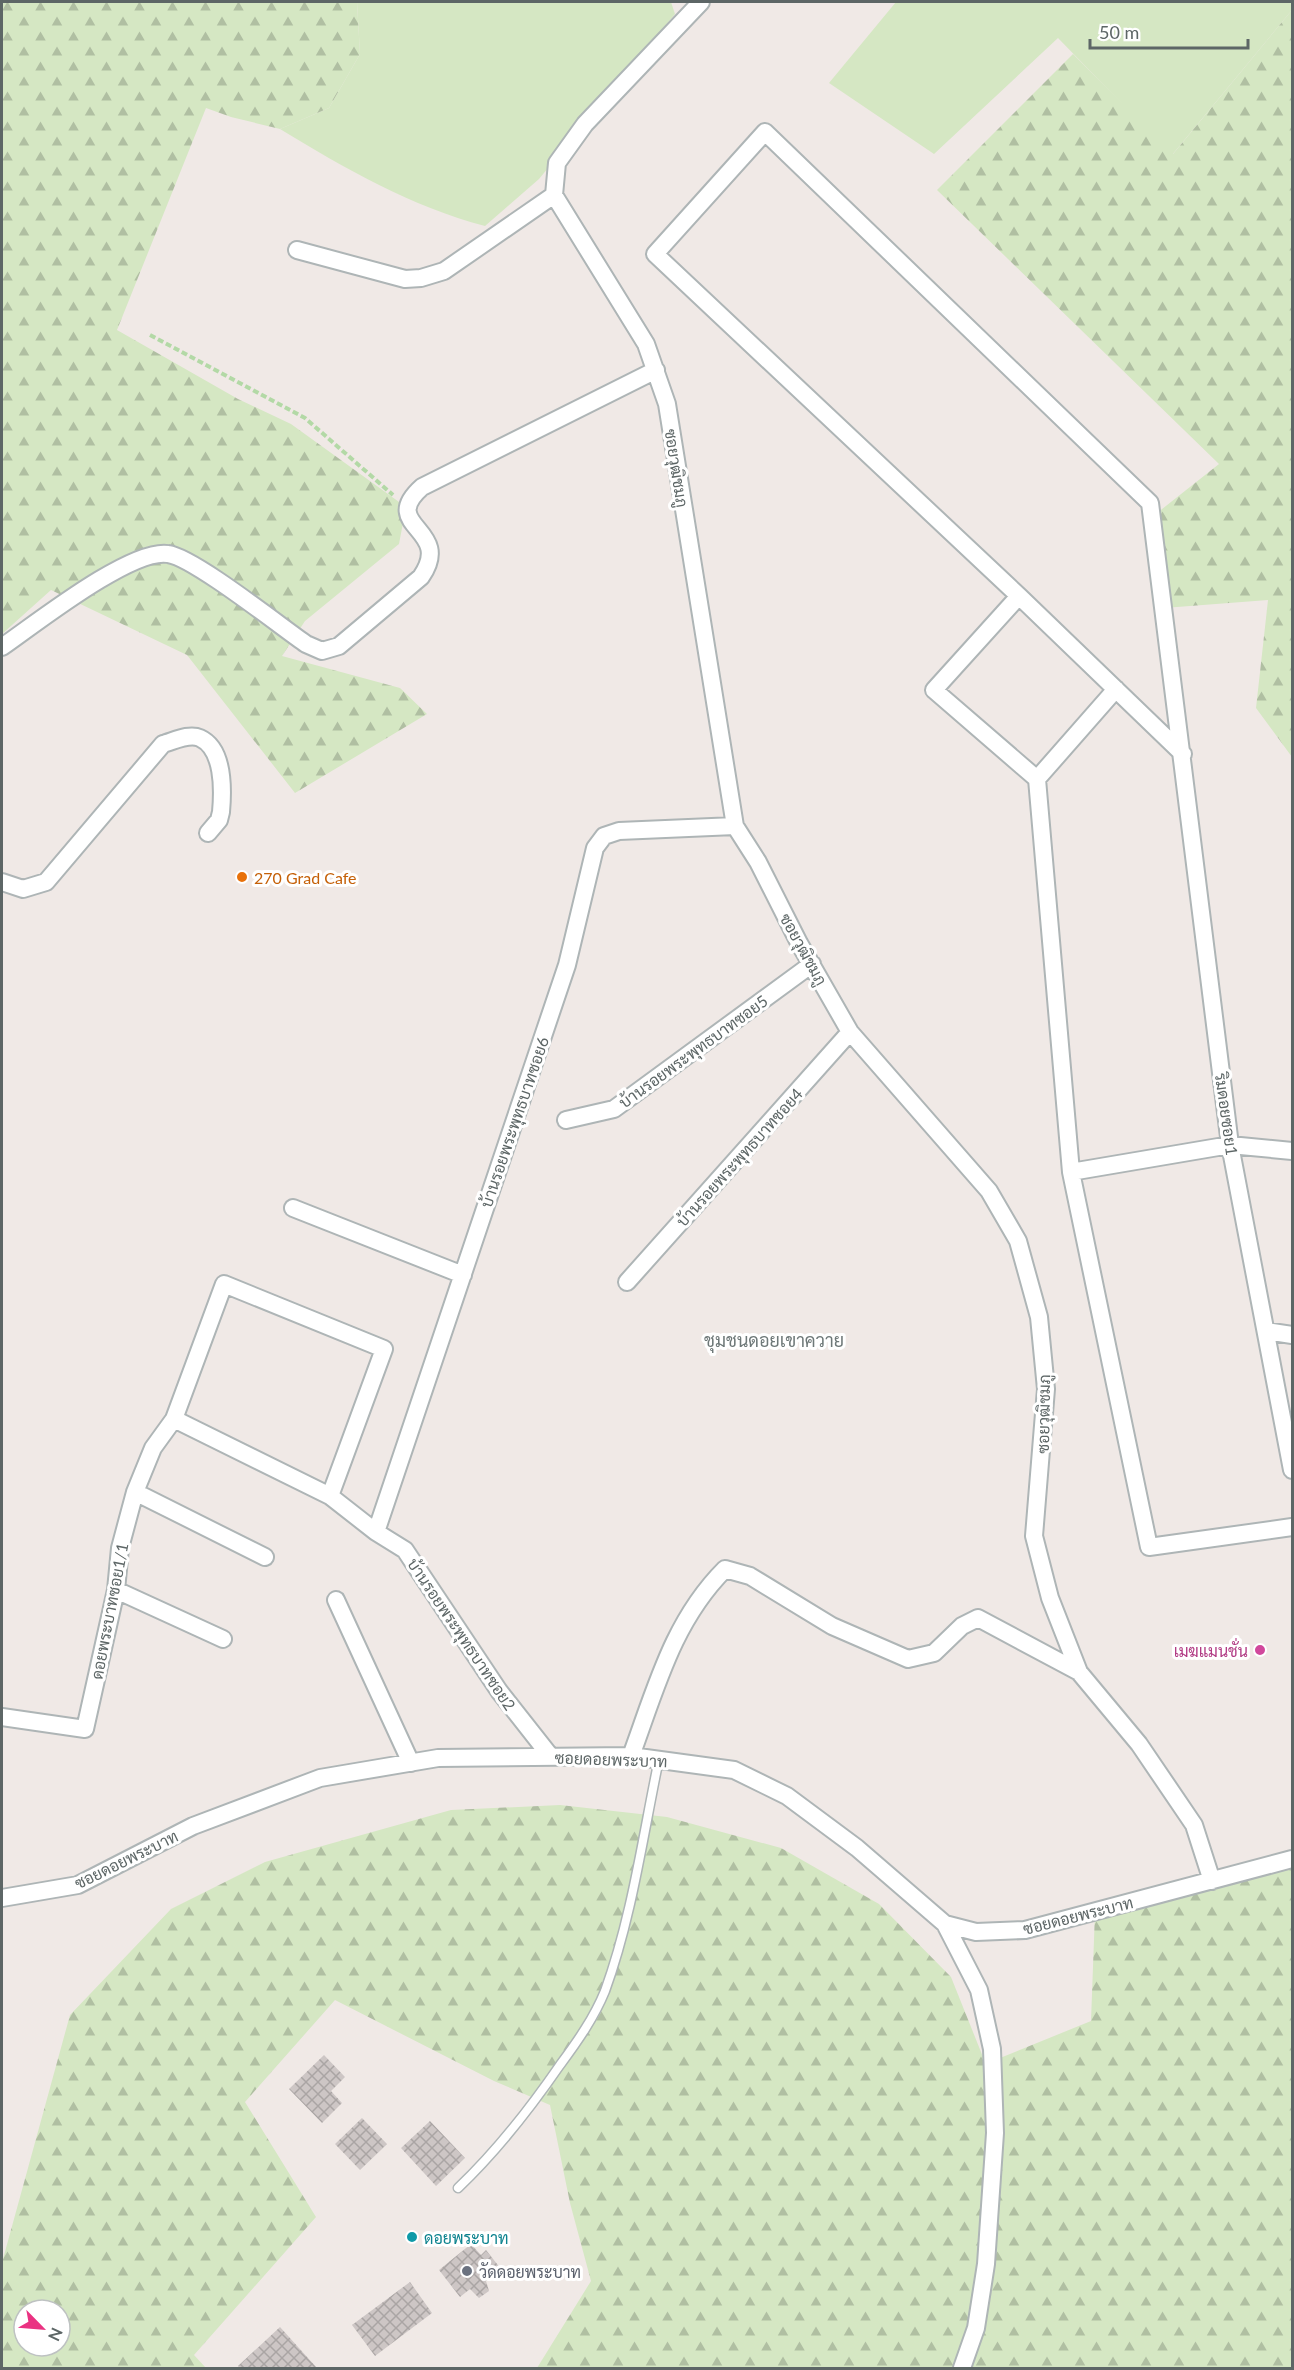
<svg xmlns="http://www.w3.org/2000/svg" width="1294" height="2370" viewBox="0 0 1294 2370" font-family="Lato,Sarabun,sans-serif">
  <defs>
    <pattern id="forest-firs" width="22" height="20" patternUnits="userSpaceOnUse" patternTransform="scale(1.5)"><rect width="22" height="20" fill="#d5e7c3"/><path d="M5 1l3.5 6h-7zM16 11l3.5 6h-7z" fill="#b0bfa2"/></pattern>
    <pattern id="building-cross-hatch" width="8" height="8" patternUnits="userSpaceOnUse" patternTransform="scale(1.5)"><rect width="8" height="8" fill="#cdc6c5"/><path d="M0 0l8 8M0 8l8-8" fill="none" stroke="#aaa5a4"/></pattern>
  </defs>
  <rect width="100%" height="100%" fill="#f0e9e6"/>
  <path fill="#d5e7c3" d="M357,2H671L675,14L539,179L485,226C412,207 344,168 280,129L329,108L360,54Z
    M896,2H1292V10L1172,155L1058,38L934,154L829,83Z"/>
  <path fill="url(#forest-firs)" fill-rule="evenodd" d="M2,2H357L360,54L329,108L280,129L231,117L206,108L117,330L238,399L291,424L406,507L399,544L305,621L282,656L400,688L427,714L295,793L187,655L51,590L2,634Z
    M1292,10V757L1256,708L1268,600L1164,608L1152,517L1219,464L937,190L1073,54L1173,154Z
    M560,1805L667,1817L781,1848L879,1904L951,1977L995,2087L1000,2058L1091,2021L1095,1912L1292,1859V2368H537L591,2281L570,2203L550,2105L494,2081L335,2000L245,2102L316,2217L194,2355L206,2368H2L3,2259L70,2015L171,1909L265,1862L451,1810ZM24,2310H60V2346H24Z"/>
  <path fill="url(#building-cross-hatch)" d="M324,2055L345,2077L331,2091L342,2103L322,2123L289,2089Z
    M362,2118L387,2144L360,2170L335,2144Z
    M430,2121L465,2158L436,2186L401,2148Z
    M471,2244L481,2255L486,2250L501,2269L486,2281L489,2291L479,2298L470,2289L460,2297L439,2270Z
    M410,2282L432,2313L375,2356L352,2325Z
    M280,2327L317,2368H240L238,2366Z"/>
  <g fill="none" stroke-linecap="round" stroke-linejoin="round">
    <g stroke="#aeb5b6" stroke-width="11">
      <path id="lane" d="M458,2188C498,2150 529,2110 560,2065C577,2042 594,2018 605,1991C632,1917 643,1835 659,1759"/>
    </g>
    <g stroke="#aeb5b6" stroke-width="20">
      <path id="street" d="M701,2L585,124L557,163L554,195L646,344L667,404L735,826L758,862L799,943L850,1032L989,1191L1018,1241L1039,1317L1046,1389L1034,1536L1050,1598L1079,1672L1139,1744L1194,1825L1212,1881
        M297,250L405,279L421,278L444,271L554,195
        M1019,596L934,690L1037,779L1071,1172L1149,1547L1292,1527
        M2,647C34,625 131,548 168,554C193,557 280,626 306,644L322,651L339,646L421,577C455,528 377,527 422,487L656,370
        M1183,754L1019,596L655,254L765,132L1150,503L1230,1145L1292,1470
        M1037,779L1116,689
        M2,882L23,889L46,882L163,744C174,741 189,733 200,738C224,749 223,790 221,812L219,820L208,833
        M566,1120L614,1109L812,964
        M1071,1172L1230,1145L1292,1151
        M293,1208L463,1275
        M627,1282L850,1032
        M1266,1331L1292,1335
        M174,1419L330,1496L376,1532L405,1550L499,1691L551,1757
        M135,1492L265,1557
        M376,1532L567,965L595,848L604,836L619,831L735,826
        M116,1590L223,1639
        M336,1600L411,1763
        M2,1717L85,1729L116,1590L120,1548L135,1492L153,1448L174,1419L224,1284L384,1349L330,1496
        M631,1756C656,1688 673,1621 725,1569L750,1576L832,1626L908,1659L934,1653L962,1626L978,1618L1079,1672
        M2,1898L78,1885L193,1826L320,1778L438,1758L631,1756L734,1770L787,1796L857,1848L945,1924L976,1932L1025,1930L1292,1859
        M945,1924L979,1990L992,2049L995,2133L986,2264L976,2328L962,2368"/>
    </g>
    <path stroke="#b3d9a6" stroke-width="4" stroke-dasharray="6 3" stroke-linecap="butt" d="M150,335L305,418L393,495"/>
    <use href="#lane" stroke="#fff" stroke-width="8"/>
    <use href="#street" stroke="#fff" stroke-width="16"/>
  </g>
  <circle fill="#e8710a" stroke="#fff" stroke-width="2" cx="242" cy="877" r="6"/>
  <circle fill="#d1479c" stroke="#fff" stroke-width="2" cx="1260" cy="1650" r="6"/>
  <circle fill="#0f9aa8" stroke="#fff" stroke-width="2" cx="412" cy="2237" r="6"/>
  <circle fill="#6b7280" stroke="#fff" stroke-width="2" cx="467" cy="2271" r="6"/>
  <g text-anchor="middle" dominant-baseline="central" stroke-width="6" stroke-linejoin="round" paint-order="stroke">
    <g font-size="16" fill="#5d6666" stroke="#fff">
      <text transform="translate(677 468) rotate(81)">ซอยวุฒิชมภู</text>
      <text transform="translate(804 949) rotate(61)">ซอยวุฒิชมภู</text>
      <text transform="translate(693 1051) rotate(-36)">บ้านรอยพระพุทธบาทซอย5</text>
      <text transform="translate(1227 1114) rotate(82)">ริมดอยซอย1</text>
      <text transform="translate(514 1122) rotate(-71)">บ้านรอยพระพุทธบาทซอย6</text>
      <text transform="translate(739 1157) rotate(-48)">บ้านรอยพระพุทธบาทซอย4</text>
      <text transform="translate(1043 1414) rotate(-89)">ซอยวุฒิชมภู</text>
      <text transform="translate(109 1611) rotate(-79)">ดอยพระบาทซอย1/1</text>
      <text transform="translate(462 1634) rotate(56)">บ้านรอยพระพุทธบาทซอย2</text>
      <text transform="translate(611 1759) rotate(2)">ซอยดอยพระบาท</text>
      <text transform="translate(126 1859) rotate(-26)">ซอยดอยพระบาท</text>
      <text transform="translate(1078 1915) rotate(-14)">ซอยดอยพระบาท</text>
    </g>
    <g font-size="16" fill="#c56008" stroke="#fff" text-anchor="start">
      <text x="254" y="877">270 Grad Cafe</text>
    </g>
    <g font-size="16" fill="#b23c85" stroke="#fff" text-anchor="end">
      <text x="1248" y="1650">เมฆแมนชั่น</text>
    </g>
    <g font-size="16" fill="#0d838f" stroke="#fff" text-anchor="start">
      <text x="424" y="2237">ดอยพระบาท</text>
    </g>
    <g font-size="16" fill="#5b616d" stroke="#fff" text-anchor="start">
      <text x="479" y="2271">วัดดอยพระบาท</text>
    </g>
    <g font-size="18" fill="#6e7878" stroke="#fff">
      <text x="774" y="1340">ชุมชนดอยเขาควาย</text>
    </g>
  </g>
  <rect width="1294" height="2370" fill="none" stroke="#5d6666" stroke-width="6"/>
  <g transform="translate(42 2328) rotate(115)"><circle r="28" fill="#ffffff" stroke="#bec2c2" stroke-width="1.5"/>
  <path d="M0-4.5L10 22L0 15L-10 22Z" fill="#ea3282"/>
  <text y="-9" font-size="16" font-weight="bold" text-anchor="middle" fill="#5d6666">N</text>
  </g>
  <path d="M1090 39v9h158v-9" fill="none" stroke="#5d6666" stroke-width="3"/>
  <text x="1099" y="39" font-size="18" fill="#5d6666" stroke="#ffffff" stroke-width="4.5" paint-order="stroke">50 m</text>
</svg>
